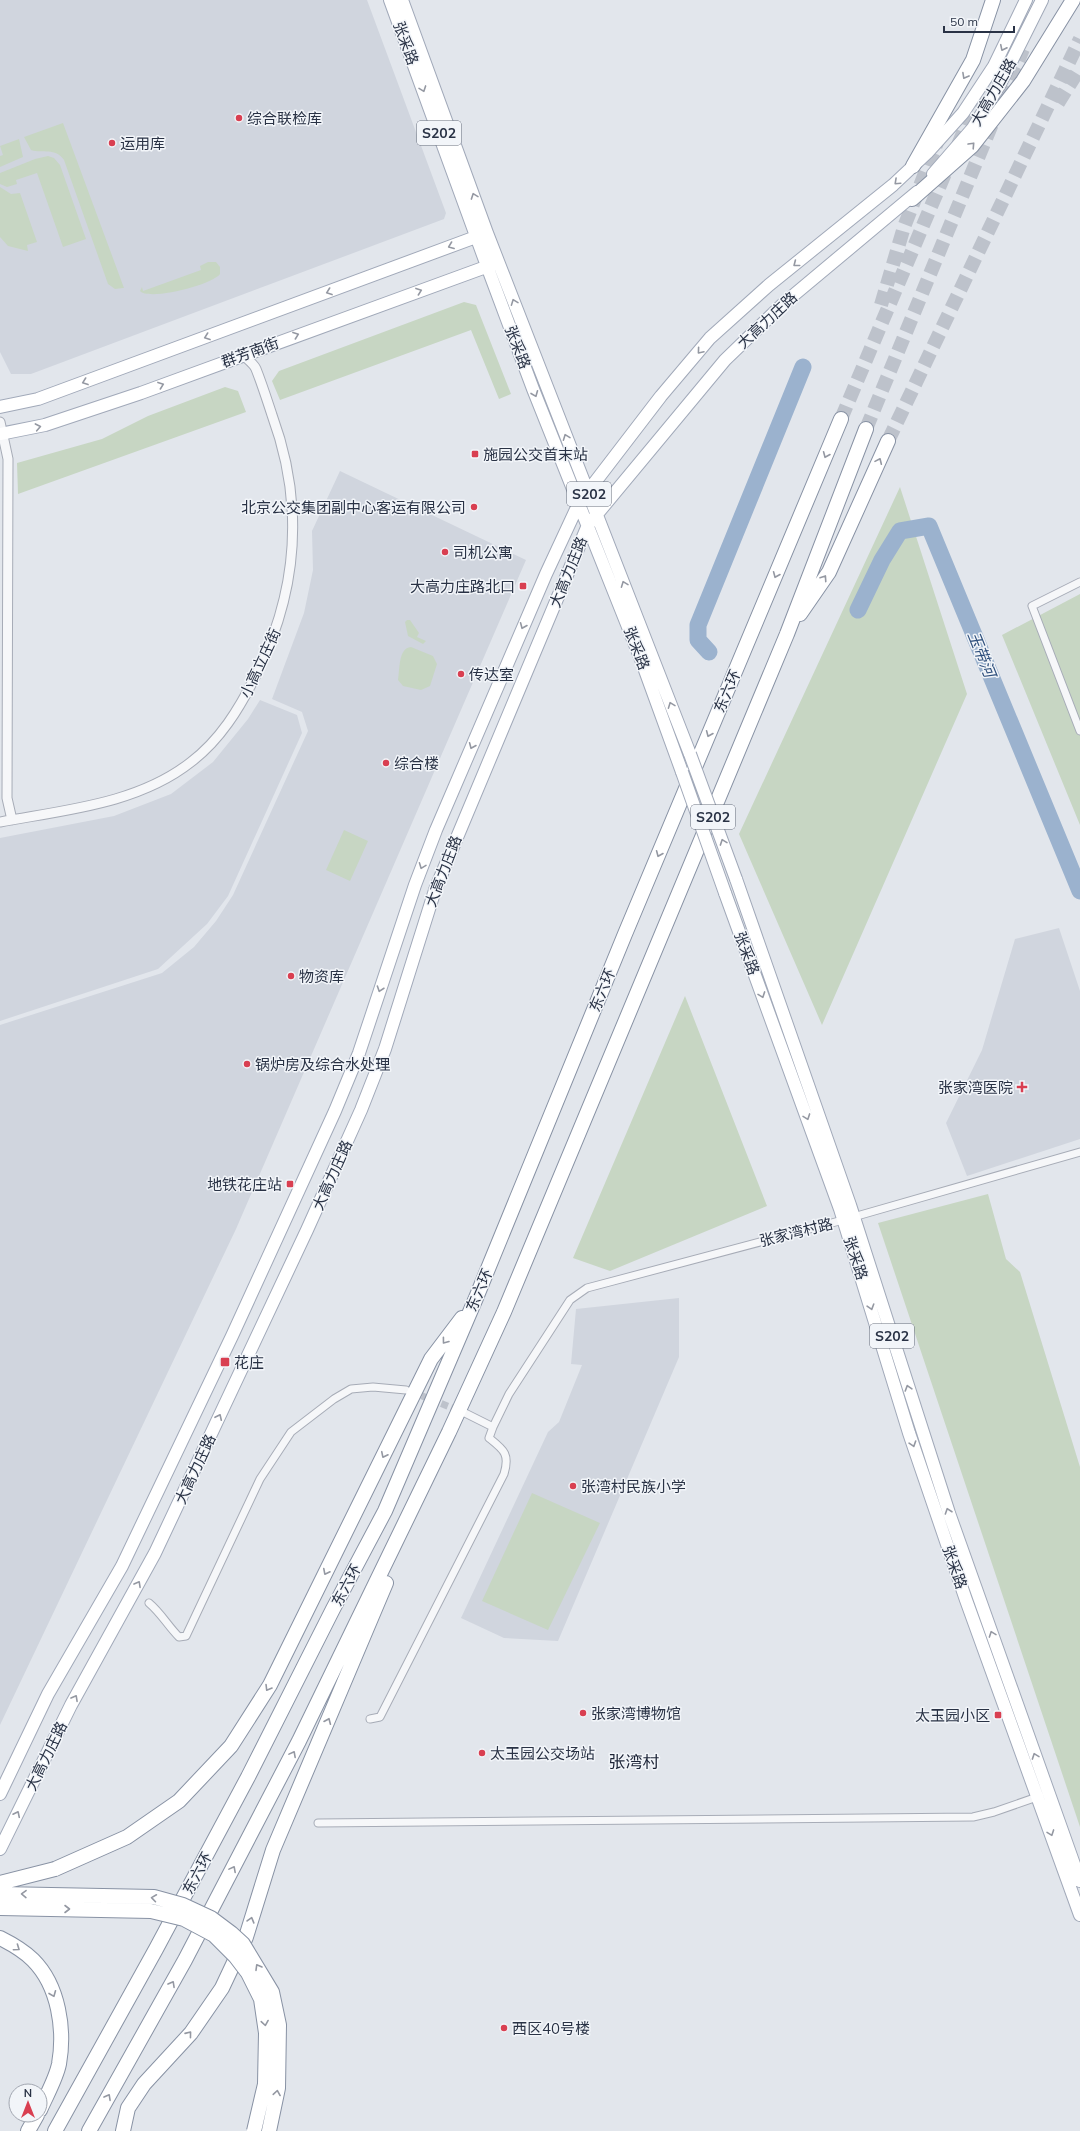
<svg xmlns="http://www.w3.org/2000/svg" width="1080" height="2131" viewBox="0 0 1080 2131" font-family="Mulish,'Noto Sans SC',sans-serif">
  <rect width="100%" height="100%" fill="#e2e6ec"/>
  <path fill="#d0d5de" d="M0,0H367L446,213L444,219L31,374H11L0,352Z
    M340,471L526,560L236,1229L0,1725V1025L162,973L194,947L216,921L233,895L308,731L302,712L272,699L304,613L313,570L312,531Z
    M260,700L297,715L302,733L228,896L207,924L158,969L0,1021V838L114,816L171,794L213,762L248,719Z
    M1059,928L1080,991V1139L967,1176L946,1123L982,1050L1015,939Z
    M679,1298V1357L558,1641L504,1638L461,1618L548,1432L559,1422L582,1365L571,1364L576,1309Z"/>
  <path fill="#c7d6c3" d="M63,123L124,288H123L115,289L108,284L64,160C55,147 43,154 31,150L24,137Z
    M19,139L23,157L0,167V156L3,155L0,146Z
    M48,156L54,158L60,165L86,239L63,247L37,173L16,180L17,184L7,187L0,184V173L35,159Z
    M0,187L11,194L20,193L37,242L27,245L28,251L8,246L0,237Z
    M208,262H216L220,267V274C212,285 149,301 140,291L142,287L143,291L201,270L200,266Z
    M464,302L476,305L511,394L499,399L471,330L280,400L272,381L279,371Z
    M225,387L238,391L246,412L18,494L17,463L102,439L148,416Z
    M900,487L967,694L822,1025L739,834Z
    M1080,594V825L1002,635Z
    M407,620H410L419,633L417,637L426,641L423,644L408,636L405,622Z
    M411,647L433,656L437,664L430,686L421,690L403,686L398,680C400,670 398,648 411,647Z
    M344,830L368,841L350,881L326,870Z
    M685,996L767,1206L610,1271L573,1258Z
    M988,1194L1006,1259L1020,1272L1080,1467V1827L878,1223Z
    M532,1493L600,1523L548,1630L482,1601Z"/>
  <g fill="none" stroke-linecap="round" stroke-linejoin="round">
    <path stroke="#9bb2ce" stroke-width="17" d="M858,610L882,560L900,531L929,526L1080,891
      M709,652L698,640V625L803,367"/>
    <path stroke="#bdc2cb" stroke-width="7" stroke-dasharray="7 3.5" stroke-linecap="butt" d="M412,1392L460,1411"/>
    <path stroke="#bdc2cb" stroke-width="14" stroke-dasharray="14 7" stroke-linecap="butt" d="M1058,103L1080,68
      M958,145L980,92
      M881,305L904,227L938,140
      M841,419L949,164
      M866,429L1023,49
      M888,441L1080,39"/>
    <g stroke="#a7acb7" stroke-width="9">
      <path id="minor" d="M1080,582L1032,606L1080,731
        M465,1413L493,1427L509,1394L570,1300L587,1288L843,1220L1080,1152
        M149,1603C161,1613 168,1626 179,1637L186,1636L260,1479L291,1432L334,1399L351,1389L373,1387L406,1390
        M370,1719L380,1717L504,1474C510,1454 504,1450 489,1438L493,1427
        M318,1823L973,1817L994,1812L1040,1796"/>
    </g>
    <g stroke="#a7acb7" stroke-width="11">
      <path id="tertiary" d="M0,422L8,459L7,798L12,820
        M0,822C64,810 138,804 191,762C220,740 239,709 255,677C298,592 305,505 272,415C267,400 262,384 256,369C254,364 247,359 243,355"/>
    </g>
    <g stroke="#a1a9b9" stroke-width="14">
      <path id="primary" d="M390,0L487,266L533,389L642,662L682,772
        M402,0L487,233L690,754
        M933,174L973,128L1000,84L1042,0
        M0,407L38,399L484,234
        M0,434L45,425L141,393L494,264
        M736,879L850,1205L949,1513L1080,1881
        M725,893L840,1209L909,1433L966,1600L1080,1915
        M0,1794L48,1694L122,1566L232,1336L335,1111L359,1053L415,885L436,830L546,574L579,503L661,396L710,338L769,285L893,185L927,153L963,113L994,66L1026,0
        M0,1849L71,1705L155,1553L307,1230L361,1110L385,1049L435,890L588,525L725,360L783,304L917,192"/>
    </g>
    <g stroke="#8892a4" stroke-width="16">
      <path id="motorway" d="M913,166L973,60L993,0
        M912,199L972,146L1023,81L1073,0
        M800,614L829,572L888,441
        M55,1869L127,1837L179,1801L231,1746L270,1685L431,1359L462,1318
        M0,1938C12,1944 24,1951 33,1960C59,1986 65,2030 59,2064C56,2079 46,2096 40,2110
        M28,2131L37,2115
        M55,2131L156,1949L248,1777L333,1609L385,1511L476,1298L625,934L841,419
        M89,2131L185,1960L299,1741L449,1432L504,1312L787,634L866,429
        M123,2131L128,2108L144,2084L191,2033L222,1988L246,1937L273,1850L386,1583"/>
    </g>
    <use href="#minor" stroke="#f6f7f9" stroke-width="7"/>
    <use href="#tertiary" stroke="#f6f7f9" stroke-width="9"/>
    <use href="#primary" stroke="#fff" stroke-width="12"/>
    <use href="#motorway" stroke="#fff" stroke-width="14"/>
    <g stroke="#a1a9b9" stroke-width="14" stroke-linecap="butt">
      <path id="primary-bridge" d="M690,754L736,879
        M682,772L725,893"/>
    </g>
    <g stroke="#8892a4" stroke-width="16" stroke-linecap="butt">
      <path id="motorway-bridge" d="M0,1883L55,1869
        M0,1894L154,1897L183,1905L211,1918L231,1933L243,1944L272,1992L279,2025L278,2088L269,2131
        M0,1908L151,1911L184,1919L214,1935L235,1956L248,1973L261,1999L266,2033L265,2084L254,2131"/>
    </g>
    <use href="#primary-bridge" stroke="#fff" stroke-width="12"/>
    <use href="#motorway-bridge" stroke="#fff" stroke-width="14"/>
  </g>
  <defs><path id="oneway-chevron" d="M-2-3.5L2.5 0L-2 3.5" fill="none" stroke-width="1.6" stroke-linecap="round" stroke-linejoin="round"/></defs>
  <g stroke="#9498a2">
    <use href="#oneway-chevron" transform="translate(1003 48) rotate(116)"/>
    <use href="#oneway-chevron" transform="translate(965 76) rotate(119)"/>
    <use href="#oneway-chevron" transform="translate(423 89) rotate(70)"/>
    <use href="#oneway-chevron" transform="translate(972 145) rotate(-47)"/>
    <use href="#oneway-chevron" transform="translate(897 182) rotate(137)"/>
    <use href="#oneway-chevron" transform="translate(474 196) rotate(-110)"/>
    <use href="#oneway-chevron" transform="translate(451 246) rotate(159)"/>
    <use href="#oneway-chevron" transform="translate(796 264) rotate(142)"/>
    <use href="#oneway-chevron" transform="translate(419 291) rotate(-20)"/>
    <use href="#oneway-chevron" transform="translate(329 292) rotate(160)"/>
    <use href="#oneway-chevron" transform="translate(514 302) rotate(-111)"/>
    <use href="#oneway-chevron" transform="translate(296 335) rotate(-20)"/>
    <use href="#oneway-chevron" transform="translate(207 337) rotate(160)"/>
    <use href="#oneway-chevron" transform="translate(700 351) rotate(130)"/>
    <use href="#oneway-chevron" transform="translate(85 382) rotate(160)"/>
    <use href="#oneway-chevron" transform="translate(161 385) rotate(-20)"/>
    <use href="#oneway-chevron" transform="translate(535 394) rotate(68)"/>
    <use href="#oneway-chevron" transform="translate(38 427) rotate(-11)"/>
    <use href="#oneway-chevron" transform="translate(566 437) rotate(-111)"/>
    <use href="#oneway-chevron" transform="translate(826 455) rotate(113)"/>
    <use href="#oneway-chevron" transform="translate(879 461) rotate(-66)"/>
    <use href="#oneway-chevron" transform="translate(776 575) rotate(113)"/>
    <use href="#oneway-chevron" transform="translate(824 578) rotate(-56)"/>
    <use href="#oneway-chevron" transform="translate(624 584) rotate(-111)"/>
    <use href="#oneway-chevron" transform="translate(523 626) rotate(113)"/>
    <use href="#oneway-chevron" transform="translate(671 705) rotate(-111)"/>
    <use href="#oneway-chevron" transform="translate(709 734) rotate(113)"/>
    <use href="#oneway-chevron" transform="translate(472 746) rotate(113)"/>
    <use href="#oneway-chevron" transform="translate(723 842) rotate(-110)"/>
    <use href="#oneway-chevron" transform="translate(659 854) rotate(113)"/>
    <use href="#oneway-chevron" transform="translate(422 866) rotate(111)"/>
    <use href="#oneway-chevron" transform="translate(380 989) rotate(109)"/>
    <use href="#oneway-chevron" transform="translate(762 995) rotate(70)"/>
    <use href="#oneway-chevron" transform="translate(807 1117) rotate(70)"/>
    <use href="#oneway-chevron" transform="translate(871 1307) rotate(73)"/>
    <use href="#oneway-chevron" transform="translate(445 1341) rotate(127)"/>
    <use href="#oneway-chevron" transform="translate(908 1388) rotate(-107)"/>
    <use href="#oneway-chevron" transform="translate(219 1417) rotate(-65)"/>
    <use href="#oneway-chevron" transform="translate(913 1444) rotate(72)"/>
    <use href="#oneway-chevron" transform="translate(384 1455) rotate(116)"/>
    <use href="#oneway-chevron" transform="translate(948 1511) rotate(-109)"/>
    <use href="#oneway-chevron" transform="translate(326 1572) rotate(117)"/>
    <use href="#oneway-chevron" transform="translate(138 1584) rotate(-61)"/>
    <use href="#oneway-chevron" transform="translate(992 1634) rotate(-110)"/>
    <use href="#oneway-chevron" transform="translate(268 1688) rotate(121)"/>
    <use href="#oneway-chevron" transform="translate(75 1698) rotate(-61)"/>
    <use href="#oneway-chevron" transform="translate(328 1721) rotate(-67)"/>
    <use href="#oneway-chevron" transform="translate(293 1754) rotate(-62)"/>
    <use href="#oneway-chevron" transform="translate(1035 1756) rotate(-110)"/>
    <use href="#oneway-chevron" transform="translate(17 1814) rotate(-64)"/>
    <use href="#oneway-chevron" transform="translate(1051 1833) rotate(70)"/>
    <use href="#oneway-chevron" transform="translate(233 1869) rotate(-62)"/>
    <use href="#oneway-chevron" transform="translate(24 1894) rotate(-179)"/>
    <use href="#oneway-chevron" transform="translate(154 1898) rotate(-172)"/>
    <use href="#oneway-chevron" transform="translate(67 1909)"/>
    <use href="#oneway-chevron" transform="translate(251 1920) rotate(-74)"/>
    <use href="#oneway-chevron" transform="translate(17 1948) rotate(35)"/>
    <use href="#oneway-chevron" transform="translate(258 1967) rotate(-120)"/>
    <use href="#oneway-chevron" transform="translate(172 1984) rotate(-61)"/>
    <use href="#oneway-chevron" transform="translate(53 1994) rotate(68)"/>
    <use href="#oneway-chevron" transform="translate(265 2023) rotate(81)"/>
    <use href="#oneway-chevron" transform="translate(189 2034) rotate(-51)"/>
    <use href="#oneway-chevron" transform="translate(277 2093) rotate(-81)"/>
    <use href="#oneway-chevron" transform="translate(108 2097) rotate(-61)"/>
  </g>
  <g fill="#d93f51" stroke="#f2f5f9" stroke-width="1.5">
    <circle cx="239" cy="118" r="4"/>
    <circle cx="112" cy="143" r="4"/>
    <rect x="471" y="450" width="8" height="8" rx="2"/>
    <circle cx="474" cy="507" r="4"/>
    <circle cx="445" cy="552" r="4"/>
    <rect x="519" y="582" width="8" height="8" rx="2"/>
    <circle cx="461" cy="674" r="4"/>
    <circle cx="386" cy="763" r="4"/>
    <circle cx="291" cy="976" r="4"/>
    <circle cx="247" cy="1064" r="4"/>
    <path d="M1020 1081h4v4h4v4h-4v4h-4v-4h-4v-4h4z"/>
    <rect x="286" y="1180" width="8" height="8" rx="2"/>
    <rect x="220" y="1357" width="10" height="10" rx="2"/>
    <circle cx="573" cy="1486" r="4"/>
    <circle cx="583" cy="1713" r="4"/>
    <rect x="994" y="1711" width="8" height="8" rx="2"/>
    <circle cx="482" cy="1753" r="4"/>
    <circle cx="504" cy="2028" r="4"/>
  </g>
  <g text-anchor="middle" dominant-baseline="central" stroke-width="3" stroke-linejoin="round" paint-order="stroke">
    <g fill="#f2f5f9" stroke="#656c7b" stroke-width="1">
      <rect x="417" y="121" width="44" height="24" rx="3"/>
      <rect x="567" y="482" width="44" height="24" rx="3"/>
      <rect x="691" y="805" width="44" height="24" rx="3"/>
      <rect x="870" y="1324" width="44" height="24" rx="3"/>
    </g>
    <g font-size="14" font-weight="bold" fill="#293245">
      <text x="439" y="133">S202</text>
      <text x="589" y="494">S202</text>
      <text x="713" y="817">S202</text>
      <text x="892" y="1336">S202</text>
    </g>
    <g font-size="15" fill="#293245" stroke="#f2f5f9">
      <text transform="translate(406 43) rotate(70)">张采路</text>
      <text transform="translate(993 92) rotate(-60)">大高力庄路</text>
      <text transform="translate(767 320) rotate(-43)">大高力庄路</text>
      <text transform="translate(518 347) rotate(69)">张采路</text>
      <text transform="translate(250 352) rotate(-20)">群芳南街</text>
      <text transform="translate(568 572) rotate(-68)">大高力庄路</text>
      <text transform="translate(637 648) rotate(69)">张采路</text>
      <text transform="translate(260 663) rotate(-65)">小高立庄街</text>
      <text transform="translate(727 691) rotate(-67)">东六环</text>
      <text transform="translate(443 871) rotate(-69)">大高力庄路</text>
      <text transform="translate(747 953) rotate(70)">张采路</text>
      <text transform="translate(602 990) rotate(-68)">东六环</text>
      <text transform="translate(332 1175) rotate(-66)">大高力庄路</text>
      <text transform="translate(796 1232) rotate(-14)">张家湾村路</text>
      <text transform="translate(856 1258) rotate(72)">张采路</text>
      <text transform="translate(479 1290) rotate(-67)">东六环</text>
      <text transform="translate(195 1469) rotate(-65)">大高力庄路</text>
      <text transform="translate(955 1567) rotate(71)">张采路</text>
      <text transform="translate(346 1585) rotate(-62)">东六环</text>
      <text transform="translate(46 1756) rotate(-64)">大高力庄路</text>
      <text transform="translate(197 1873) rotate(-62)">东六环</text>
    </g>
    <g font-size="15" fill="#293245" stroke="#f2f5f9" text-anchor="start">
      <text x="247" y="118">综合联检库</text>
      <text x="120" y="143">运用库</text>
      <text x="483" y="454">施园公交首末站</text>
      <text x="466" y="507" text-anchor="end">北京公交集团副中心客运有限公司</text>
      <text x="453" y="552">司机公寓</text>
      <text x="515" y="586" text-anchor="end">大高力庄路北口</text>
      <text x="469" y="674">传达室</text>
      <text x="394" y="763">综合楼</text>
      <text x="299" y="976">物资库</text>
      <text x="255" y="1064">锅炉房及综合水处理</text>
      <text x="1013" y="1087" text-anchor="end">张家湾医院</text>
      <text x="282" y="1184" text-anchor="end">地铁花庄站</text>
      <text x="234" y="1362">花庄</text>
      <text x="581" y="1486">张湾村民族小学</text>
      <text x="591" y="1713">张家湾博物馆</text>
      <text x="990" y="1715" text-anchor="end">太玉园小区</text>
      <text x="490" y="1753">太玉园公交场站</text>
      <text x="512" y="2028">西区40号楼</text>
    </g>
    <g font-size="16" font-style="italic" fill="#2f507d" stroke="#f2f5f9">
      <text transform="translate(982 654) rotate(68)">玉带河</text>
    </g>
    <g font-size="17" fill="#1b2336" stroke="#f2f5f9">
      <text x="634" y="1761">张湾村</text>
    </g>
  </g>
  <g transform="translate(28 2103)"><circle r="19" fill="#f2f5f9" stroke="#a2a7b1"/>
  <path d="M0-3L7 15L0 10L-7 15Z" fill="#d93f51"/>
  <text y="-6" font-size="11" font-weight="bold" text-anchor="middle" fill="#293245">N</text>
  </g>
  <path d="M944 26v6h70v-6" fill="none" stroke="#293245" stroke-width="2"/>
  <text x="950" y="26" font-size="12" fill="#293245" stroke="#f2f5f9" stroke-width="3" paint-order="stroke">50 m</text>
</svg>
